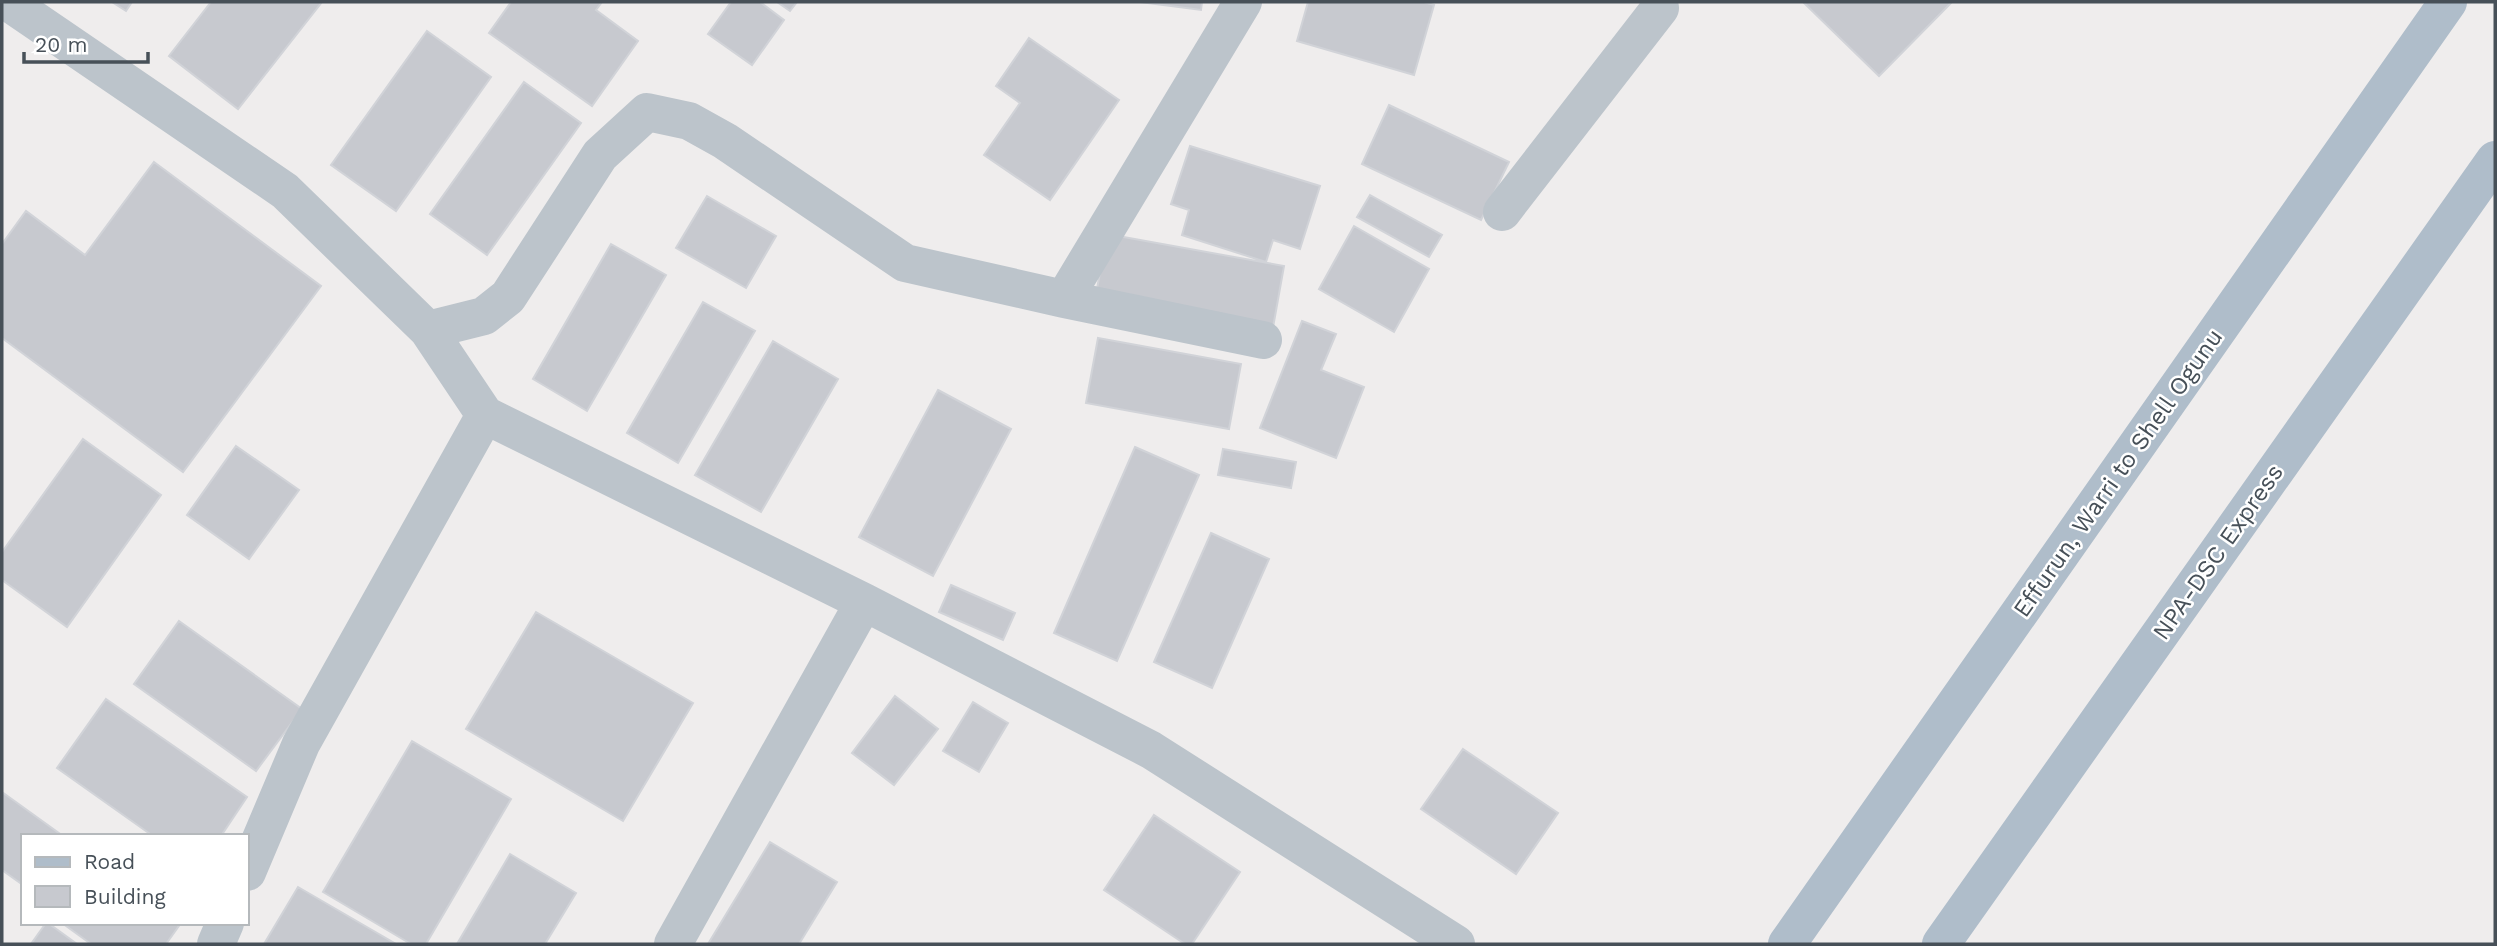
<svg xmlns="http://www.w3.org/2000/svg" width="2497" height="946" viewBox="0 0 2497 946" font-family="'Work Sans',sans-serif">
  <rect width="100%" height="100%" fill="#efeded"/>
  <path fill="#c7c9cf" stroke="#d1d3d8" stroke-width="2" d="M112,2H132L126,11Z
    M211,2H322L238,109L169,56Z
    M511,2H602L596,10L638,41L592,106L489,33Z
    M731,2H760L784,20L752,65L708,34Z
    M777,2H797L790,11Z
    M1140,2H1202L1201,10Z
    M1308,2H1424L1434,5L1414,75L1297,41Z
    M1803,2H1952L1879,76Z
    M427,31L491,77L396,211L331,165Z
    M1029,38L1119,100L1050,200L984,155L1020,103L996,86Z
    M524,82L581,123L487,255L430,214Z
    M1389,105L1509,162L1481,220L1362,164Z
    M1190,146L1320,186L1300,249L1273,240L1266,262L1182,235L1189,210L1171,204Z
    M154,162L321,286L183,472L2,338V244L26,211L85,255Z
    M1370,195L1442,235L1429,257L1357,217Z
    M707,196L776,236L746,288L676,248Z
    M1354,226L1429,269L1394,332L1319,289Z
    M1107,234L1284,266L1272,333L1095,300Z
    M611,244L666,275L587,411L533,379Z
    M703,302L755,331L678,463L627,433Z
    M1302,321L1336,334L1321,370L1364,387L1336,458L1260,428Z
    M1098,338L1241,364L1229,429L1086,403Z
    M773,341L838,379L761,512L695,475Z
    M938,390L1011,429L933,576L859,537Z
    M83,439L161,495L67,627L2,580V552Z
    M236,446L299,490L249,559L187,515Z
    M1135,447L1199,475L1117,661L1054,633Z
    M1223,449L1296,462L1291,488L1218,475Z
    M1211,533L1269,559L1212,688L1154,662Z
    M951,585L1015,613L1003,640L939,612Z
    M536,612L693,703L623,821L466,729Z
    M179,621L302,709L256,771L134,684Z
    M895,696L938,729L894,785L852,753Z
    M106,699L247,797L221,836H153L57,768Z
    M973,702L1008,723L979,772L943,751Z
    M412,741L511,799L426,944H411L323,892Z
    M1463,749L1558,813L1516,874L1421,809Z
    M2,792L63,836H23V885L2,870Z
    M1154,815L1240,872L1192,944H1185L1104,890Z
    M770,842L837,882L799,944H708Z
    M510,854L576,893L545,944H457Z
    M298,887L396,944H264Z
    M46,923H48L77,944H31Z
    M62,923H181L166,944H91Z"/>
  <g fill="none" stroke-linecap="round" stroke-linejoin="round">
    <path stroke="#bcc4cb" stroke-width="38" d="M8,2L285,191L428,330L485,415L864,602L1151,750L1456,944
      M1502,212L1660,8L1659,2
      M1064,299L1243,2
      M428,330L484,316L508,297L600,155L647,112L689,121L725,141L905,263L1064,299L1263,340
      M247,872L301,744L485,415
      M216,944L225,923
      M673,944L864,602"/>
    <path stroke="#afbdca" stroke-width="38" d="M1787,944L2448,2
      M1941,944L2495,160"/>
  </g>
  <g text-anchor="middle" dominant-baseline="central" stroke-width="5" stroke-linejoin="round" paint-order="stroke">
    <g font-size="24" fill="#475058" stroke="#fff">
      <text transform="translate(2118 473) rotate(-55)">Effurun, Warri to Shell Ogunu</text>
      <text transform="translate(2218 552) rotate(-55)">NPA-DSC Express</text>
    </g>
  </g>
  <rect width="2497" height="946" fill="none" stroke="#475058" stroke-width="7"/>
  <rect x="21" y="834" width="228" height="91" fill="#ffffff" stroke="#b5b9bc" stroke-width="2"/>
  <rect x="35" y="857" width="35" height="10" fill="#afbdca" stroke="#b5b9bc" stroke-width="2"/>
  <text x="84" y="869" font-size="21" fill="#475058">Road</text>
  <rect x="35" y="886" width="35" height="21" fill="#c7c9cf" stroke="#b5b9bc" stroke-width="2"/>
  <text x="84" y="904" font-size="21" fill="#475058">Building</text>
  <path d="M24 52v10h124v-10" fill="none" stroke="#475058" stroke-width="3.5"/>
  <text x="35" y="52" font-size="21" fill="#475058" stroke="#ffffff" stroke-width="5" paint-order="stroke">20 m</text>
</svg>
